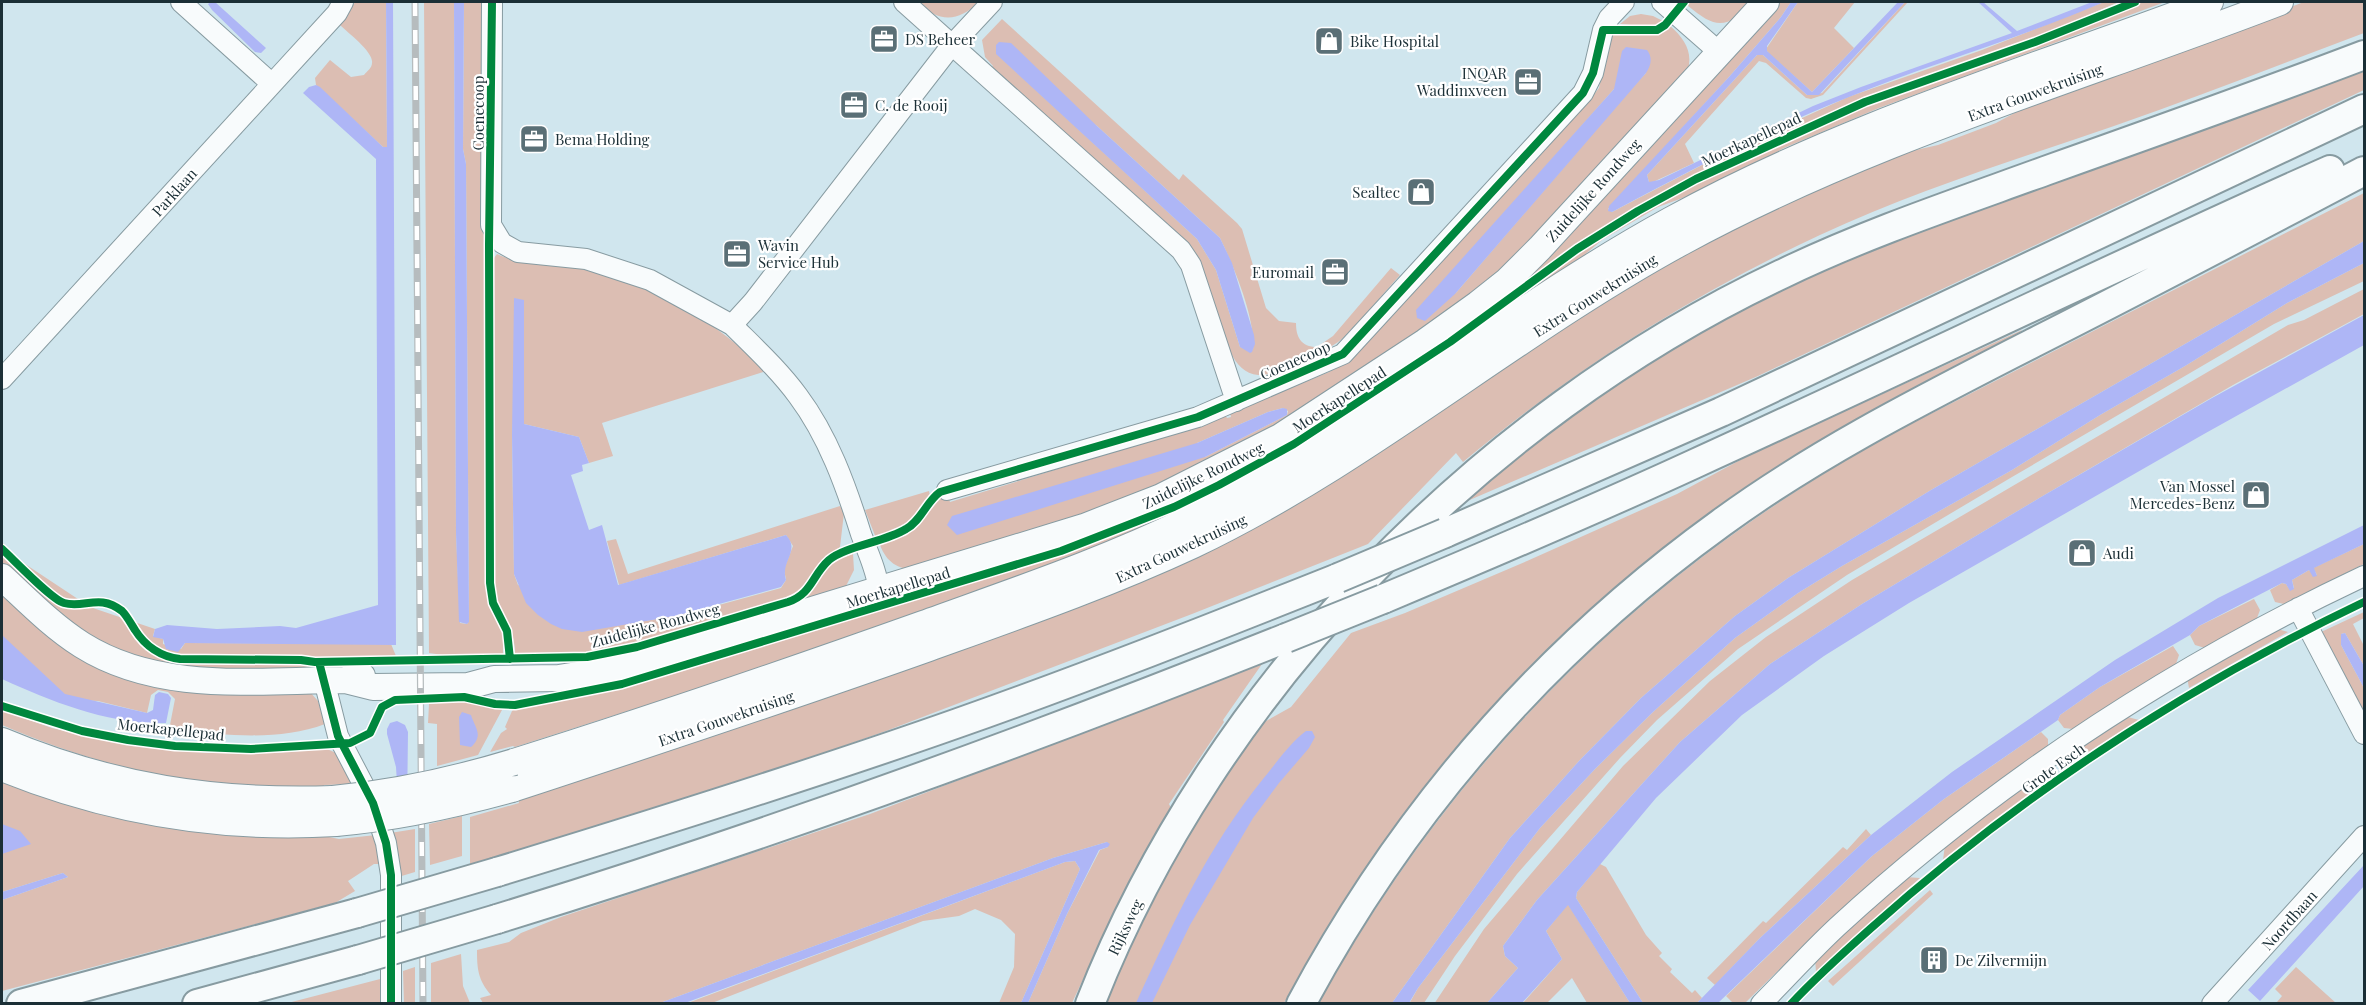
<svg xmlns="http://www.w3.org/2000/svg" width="2366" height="1005" viewBox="0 0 2366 1005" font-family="'Playfair Display',serif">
  <rect width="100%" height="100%" fill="#d0e6ee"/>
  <path fill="#dcbeb3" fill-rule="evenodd" d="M355,2H386L387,148L383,147L316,85L315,78L330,60L351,77L364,75C367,71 372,68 372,63C374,52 348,33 340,25Z
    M424,2H454L456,533L460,623L467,624L469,621L466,164L463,149L464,12V2H481L486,215L487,590L489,602L503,635V655H443L429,653Z
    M916,2H979C957,23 939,22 916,2Z
    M1690,2H1755C1726,28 1718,31 1687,5Z
    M1776,2H1791L1781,17L1729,77L1608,209L1612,212L1723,154L1848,97L1982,50L2104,2H2119L2034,38L1852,103L1706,169L1615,219L1521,283Z
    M1798,2H1855L1834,28L1854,48L1812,92L1768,53L1766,49Z
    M1905,2H1908L1823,95L1811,99L1806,98L1766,63L1759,61L1685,144L1694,163L1653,182H1649L1647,175L1757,55H1763L1807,95L1822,93Z
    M2142,2H2165L1879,108L1784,148L1707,189L1658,207L1602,240L1568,269L1330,429L1197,504L1063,563L781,662L515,747L513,746L490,752L501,733L507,729L505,727L512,711L515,708L620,688L664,676L1032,564L1134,528L1170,513L1238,480L1307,442L1460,339L1588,247L1664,201L1720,172L1848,113L2026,50Z
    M2304,2H2364V33C2281,64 2198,97 2114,126C2015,160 1915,191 1820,235C1692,294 1572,371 1463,462L1456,453L1368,544L1192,614L886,731L772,771L470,866V817L519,803L518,798L917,662L1666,260L1885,157L1938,145L1996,123L2037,101Z
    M1641,14L1653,16L1663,21L1654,27L1620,24L1630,16Z
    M1002,19L1179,180L1183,174L1237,223L1242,229L1266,308L1279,321L1296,323C1296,337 1301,347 1317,347L1333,336L1391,268L1400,275C1381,296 1363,318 1343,338C1330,350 1276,377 1258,375C1245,374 1236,364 1231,353L1227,354L1204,278L991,69L993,66L985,57L982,40ZM997,54L1097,126L1220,238C1234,267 1256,319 1253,350L1240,347L1216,270L1197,239Z
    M1669,25C1688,41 1696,58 1683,81L1486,287L1261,437L1150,493L916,571C897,568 887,563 880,545C891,540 905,536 914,528C927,517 930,499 947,494L950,502L1201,425L1225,415L1227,418L1231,417L1230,413L1329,372L1349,360L1591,98L1599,88L1610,36C1630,27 1653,44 1669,25ZM1646,73L1631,89L1455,294L1518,198L1614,89ZM1283,408L1288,411L1287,415L1205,457L1197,443L1268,412Z
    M2364,69V90L1758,376L1465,502L1483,485C1572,415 1663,348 1765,296C1850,253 1941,222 2031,190C2142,150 2253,109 2364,69Z
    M2364,193V241L1931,490L1788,578L1735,616L1641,698L1579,761L1510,838L1392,1003L1318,1004C1458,754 1640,575 1889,435Z
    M497,254C514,262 529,261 547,263C562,265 577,268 592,271C660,286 717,323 766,371L602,423L613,456L589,463L579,437L524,424V300L512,435L514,574L518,585L645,621L693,612L781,588L786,580L784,569L793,546L786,535L619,585L607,541L616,539L628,574L840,506L844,513L840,547L824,559L805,589L791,598L643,642L602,651L565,656L518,655L515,653C515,626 496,609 494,583V258Z
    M2364,263V281L2274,324L2012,477L1847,575L1738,649L1657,720L1620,758L1517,874L1455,956L1424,1003L1409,1004L1418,988L1540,828L1595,769L1653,712L1735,638L1798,593L1842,566L2012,470L2100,415L2185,366L2287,303Z
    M2364,289V314L2233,385L2041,497L1862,604L1770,664L1680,742L1537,900L1503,946L1505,956L1518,968L1487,1003L1434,1004L1484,929L1623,766L1710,681L1766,637L1852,580L2288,325L2304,320Z
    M2022,330L2014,340L1935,382L1493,710L1431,778L1405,813L1350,891L1284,1003L1097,1004L1152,888L1259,725L1291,707L1351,633L1405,613L1527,561L1677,494L1757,451Z
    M929,491L930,496L906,526L876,538L865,510Z
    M2,542L19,560L90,607L155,629L153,636L163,639V644L181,649L185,643L391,644L396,656L313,657L311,658V670L233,673L143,662L86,636L2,566Z
    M2364,544V564L2284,604L2275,602L2270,590L2282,583L2286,584L2290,590L2294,588L2292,580L2309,570L2317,575L2313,568Z
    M853,554L854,570L844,590L800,601L810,593L832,561Z
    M2,587L73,648L310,692L318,701L325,724C281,741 228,735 181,731L169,730L175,699L168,692L158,690L151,695L147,713L98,701L56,699L2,667Z
    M2254,599L2260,610L2257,618L2205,648L2195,645L2190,635L2199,626Z
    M2364,612V618L2353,624L2364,646V666L2345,633L2341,634V645L2364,688V719L2321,632Z
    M2281,630L2288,632L2189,688L2187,677L2270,631Z
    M2173,646L2179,655L2176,664L2073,729L2064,728L2058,720L2060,715L2100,687Z
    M1262,664L1223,720L1224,722L1169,804L1171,808L1130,879L1072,1003H1028L1067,914L1100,850L1108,847L1107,842L1053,858L660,1003H483L480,998L491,995C478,980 477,969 477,950L509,942L521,933L561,917L870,814Z
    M464,700L502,708V710L478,755L437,766V724L428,723L429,704Z
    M2,710L52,728L129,745L209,753H272L327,749L336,753L354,784L324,785V788C269,787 213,785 159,775C104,764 53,747 2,725Z
    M2124,716L2139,720L2079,758L2082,745Z
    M2041,732L2048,739V747L1858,896L1801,948L1745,1003H1733L1726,996L1872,856L1944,799Z
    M2,777L329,834V837L339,839L376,835L382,864H374L348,881L355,891L335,903L2,991V900L68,877L63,873L2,892Z
    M2029,782L2042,784L1943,860L1945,845Z
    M462,816V856L430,865L429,824Z
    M415,829V872L395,878L390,833Z
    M1866,829L1871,835L1760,938L1715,985L1707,978L1763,921L1766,923L1843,847L1847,850Z
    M1075,861L1080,869L1021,1003H999L1014,967L1015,934L1001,920L975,909L959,916L923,921L712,1003L685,1004L1065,862Z
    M1600,864L1606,867L1646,935L1662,953L1659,956L1672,969L1670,972L1692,993L1695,990L1702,998L1697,1003H1643L1576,898L1577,892Z
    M1906,877L1920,878L1816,972L1815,958Z
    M1930,890L1933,894L1833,986L1828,981Z
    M1568,904L1630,1003H1587L1572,978L1547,1003L1522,1004L1562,959L1546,931Z
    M461,954L463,986L470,1003H431V963Z
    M415,967V1003H404L403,971Z
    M2296,967L2336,1003H2279L2277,1002L2282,996L2275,989Z
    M384,978V1003L284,1004Z"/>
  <path fill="#aeb6f6" d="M211,2H215L266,48L261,53L255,52L212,10L208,4Z
    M386,2H393L396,645L185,643L178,652L166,649L163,639L153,637L155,629L167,625L217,629L280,626L296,628L378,605L376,159L303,93L309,87L316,85L320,87L383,147H387Z
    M454,2H464L463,149L466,164L469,622L467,624L459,622L456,533Z
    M1791,2H1798L1767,46V51L1812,92L1898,2H1905L1819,95H1807L1763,55H1757L1647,175L1649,182L1659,180L1813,106L1861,87L2012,33L1978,2H1983L2017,31L2092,2H2104C2021,38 1933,63 1849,97C1768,129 1689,171 1612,212L1608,211L1609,206L1729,77L1781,17Z
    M999,42L1011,43L1097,126L1220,238L1232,263L1254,335L1255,344L1252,352L1250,353L1240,347L1216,270L1197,239L996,54V45Z
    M1626,47L1647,50C1653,58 1651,65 1646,73L1455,294L1425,321L1417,318L1416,310L1614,89L1622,51Z
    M2364,241V263L2287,303L2185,366L2100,415L2012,470L1842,566L1798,593L1735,638L1653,712L1595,769L1540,828L1418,988L1409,1003H1392L1510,838L1579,761L1641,698L1735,616L1788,578L1931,490Z
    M514,298L524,300V424L579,437L589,463L582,465L583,471L571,475L589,530L602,525L618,585L786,535C801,551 780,561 786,580L781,587L675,616L582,632L562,629L551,624L538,615L526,603L514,574L512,435Z
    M2364,315V345L2204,434L1909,603L1824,656L1742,715L1656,798L1577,892L1576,898L1643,1003H1630L1568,905L1546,931L1562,959L1522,1003H1487L1518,968L1505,956L1503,946L1537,900L1680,742L1770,664L1862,604L2041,497L2212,398Z
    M1283,408L1287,409V415L1205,457L957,535L947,525L952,516L1197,443L1268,412Z
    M2364,525V544L2314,568L2317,576L2313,577L2309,570L2292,580L2294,589L2290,591L2286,584L2282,583L2199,626L2190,635L2100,687L2060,715L2058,720L1944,799L1872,856L1718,1003H1697L1760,938L1871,835L1952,772L2115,660L2218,598Z
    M2345,633L2364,666V688L2341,645V634Z
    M2,635L65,694L147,713L153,710L155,695L159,692L168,694L171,698L166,723C109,725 53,702 2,679Z
    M462,712L471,715C475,728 484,735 471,747L460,745L459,717Z
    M397,721L405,725L408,732L407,812L398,800L396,767L387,734V729L390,723Z
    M1306,731H1312L1315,737L1309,748L1279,783L1253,818L1190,925L1152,1003H1136C1173,923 1207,848 1263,779C1277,762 1289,744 1306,731Z
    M2,824L20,831L31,844L2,854Z
    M1107,842L1110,844L1108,847L1099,850L1067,914L1028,1003H1021L1080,869L1075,861L1065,862L685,1003H660L1053,858Z
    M2364,865V886L2260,1001L2248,990Z
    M63,873L68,877L2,900V892Z"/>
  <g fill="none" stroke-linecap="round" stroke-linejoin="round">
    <g stroke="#879ba1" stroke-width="22">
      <path id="minor" d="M181,2L272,84
        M492,2L491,225L502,243L518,252L586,259L650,280L732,325
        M904,2L1181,250L1191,265L1236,401
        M1662,2L1719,52
        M2,379L337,13L343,2
        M947,490L1198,417L1343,354L1583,93L1593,73L1603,30L1609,18L1624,2
        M879,591C877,571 868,553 861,534C846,486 828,436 798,396C779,370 755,348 732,325L753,302L951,46L992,2
        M2298,608L2364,734
        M324,680L338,736L373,803L386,843L391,875V1004
        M1761,1004C1787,978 1811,951 1838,926C1994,783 2173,666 2364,576
        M2212,1004L2364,836"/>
    </g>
    <g stroke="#879ba1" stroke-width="28">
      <path id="major" d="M2,577C27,600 52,626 82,645C160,694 257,680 345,680L362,676
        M345,680L373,687L468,686L494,679L559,678L626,667L1084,527L1161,497L1280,437L1425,342L1478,304L1507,281L1540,248L1766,2
        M2,741C111,787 216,803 333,799
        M514,762C651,719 788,672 923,624C1014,591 1107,560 1194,517C1363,434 1506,310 1671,220C1842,126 2029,70 2210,2
        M2,768C108,811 221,830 336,823
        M512,789C652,743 791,697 929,648C1018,616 1107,585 1193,545C1367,462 1513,334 1682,242C1871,139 2080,79 2280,2"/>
    </g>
    <g stroke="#879ba1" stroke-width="32">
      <path id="highway" d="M1445,533L1721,412L2364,109
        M1383,599C1488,555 1592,511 1694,464C1907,367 2116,265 2330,170
        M497,872C651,825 805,777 958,723C1086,678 1212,628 1338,578
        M497,919C764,837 1026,742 1286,638
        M21,1004L357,913
        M197,1004L358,960
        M1090,1004C1213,690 1479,417 1782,274C1867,233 1957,203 2045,171C2152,133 2259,95 2364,55
        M1301,1004C1404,812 1544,651 1721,523C1818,452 1926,398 2033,343C2144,287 2254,229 2364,171"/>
    </g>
    <use href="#minor" stroke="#f8fbfc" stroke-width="20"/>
    <use href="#major" stroke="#f8fbfc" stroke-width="26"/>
    <use href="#highway" stroke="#f8fbfc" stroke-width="28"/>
    <g stroke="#b6bcbe" stroke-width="7">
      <path id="rail" d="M415,2L423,1004"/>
    </g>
    <use href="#rail" stroke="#fff" stroke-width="4.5" stroke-dasharray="14" stroke-linecap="butt"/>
    <g stroke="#879ba1" stroke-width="28" stroke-linecap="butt">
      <path id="major-bridge" d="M333,799C396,793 455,780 514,762
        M336,823C396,818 454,805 512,789"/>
    </g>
    <g stroke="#879ba1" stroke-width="32" stroke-linecap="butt">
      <path id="highway-bridge" d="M1338,578L1445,533
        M1286,638L1383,599
        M357,913L497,872
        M358,960L497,919"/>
    </g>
    <use href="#major-bridge" stroke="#f8fbfc" stroke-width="26"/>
    <use href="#highway-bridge" stroke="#f8fbfc" stroke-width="28"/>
    <g stroke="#fff" stroke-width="11">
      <path id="cycleway" d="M492,2L489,244L490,583L493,603L507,631L510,659
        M2,549C14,560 51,599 64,603C84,609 99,593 122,611C127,616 131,624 135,630C145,646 161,657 180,659L301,660L315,662L587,657L637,647L788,602C812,594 812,575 829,560C846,546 885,542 906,529C921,521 926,502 940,492L1198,417L1343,354L1583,93L1593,73L1603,30H1657L1665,25L1684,2
        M319,662L338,736L373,803L386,843L391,875V1004
        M2,706L82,731L128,740L175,746L251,749L350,743L370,733L382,707L395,700L464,697L495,704L515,705L622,684L1061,551L1174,507L1219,485L1294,444L1450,342L1577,249L1638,211L1696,179L1865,102L2035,42L2135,2
        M1791,1004C1816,977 1843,953 1870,929C2018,796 2186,687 2364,602"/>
    </g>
    <use href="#cycleway" stroke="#00873e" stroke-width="8"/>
  </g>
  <defs>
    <g id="office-square" transform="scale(1.5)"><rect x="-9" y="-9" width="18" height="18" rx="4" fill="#5a6f76" stroke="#fff"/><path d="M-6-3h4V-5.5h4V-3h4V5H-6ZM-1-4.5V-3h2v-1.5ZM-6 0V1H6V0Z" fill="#fff"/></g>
    <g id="shop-square" transform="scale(1.5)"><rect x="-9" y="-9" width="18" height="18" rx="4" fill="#5a6f76" stroke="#fff"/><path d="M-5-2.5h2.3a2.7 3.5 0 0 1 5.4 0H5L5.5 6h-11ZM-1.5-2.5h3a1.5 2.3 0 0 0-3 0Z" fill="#fff"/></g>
    <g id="building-square" transform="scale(1.5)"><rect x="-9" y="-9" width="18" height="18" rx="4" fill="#5a6f76" stroke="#fff"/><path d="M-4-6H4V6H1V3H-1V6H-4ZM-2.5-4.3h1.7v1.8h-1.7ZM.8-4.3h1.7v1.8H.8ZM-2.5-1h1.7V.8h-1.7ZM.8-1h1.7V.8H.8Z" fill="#fff"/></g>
  </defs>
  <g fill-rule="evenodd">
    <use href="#office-square" x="884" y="39"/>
    <use href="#shop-square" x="1329" y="41"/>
    <use href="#office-square" x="1528" y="82"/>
    <use href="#office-square" x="854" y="105"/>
    <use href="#office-square" x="534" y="139"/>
    <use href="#shop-square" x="1421" y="192"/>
    <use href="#office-square" x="737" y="254"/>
    <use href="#office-square" x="1335" y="272"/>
    <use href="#shop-square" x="2256" y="495"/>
    <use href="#shop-square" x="2082" y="553"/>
    <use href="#building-square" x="1934" y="960"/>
  </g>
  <g text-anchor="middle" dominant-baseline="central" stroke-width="4.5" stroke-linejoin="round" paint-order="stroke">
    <g font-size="15" fill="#1b2f36" stroke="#fff" text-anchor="start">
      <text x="905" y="39">DS Beheer</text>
      <text x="1350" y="41">Bike Hospital</text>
      <text x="1507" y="73" text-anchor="end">INQAR<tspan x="1507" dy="17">Waddinxveen</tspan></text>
      <text x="875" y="105">C. de Rooij</text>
      <text x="555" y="139">Bema Holding</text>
      <text x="1400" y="192" text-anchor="end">Sealtec</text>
      <text x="758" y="245">Wavin<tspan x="758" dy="17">Service Hub</tspan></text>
      <text x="1314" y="272" text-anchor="end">Euromail</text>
      <text x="2235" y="486" text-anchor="end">Van Mossel<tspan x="2235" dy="17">Mercedes-Benz</tspan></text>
      <text x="2103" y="553">Audi</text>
      <text x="1955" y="960">De Zilvermijn</text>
    </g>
    <g font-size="15" fill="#1b2f36" stroke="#fff">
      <text transform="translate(2035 92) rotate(-20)">Extra Gouwekruising</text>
      <text transform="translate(478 113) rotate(-90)">Coenecoop</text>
      <text transform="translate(1751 139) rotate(-25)">Moerkapellepad</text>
      <text transform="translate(1593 190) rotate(-48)">Zuidelijke Rondweg</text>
      <text transform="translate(174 192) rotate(-48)">Parklaan</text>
      <text transform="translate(1595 295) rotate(-32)">Extra Gouwekruising</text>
      <text transform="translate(1295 360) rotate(-24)">Coenecoop</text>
      <text transform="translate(1339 399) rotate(-33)">Moerkapellepad</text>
      <text transform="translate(1203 475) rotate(-26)">Zuidelijke Rondweg</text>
      <text transform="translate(1181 548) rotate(-25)">Extra Gouwekruising</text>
      <text transform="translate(898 587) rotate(-17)">Moerkapellepad</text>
      <text transform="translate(655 625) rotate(-15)">Zuidelijke Rondweg</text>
      <text transform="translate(726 718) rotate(-19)">Extra Gouwekruising</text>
      <text transform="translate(171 729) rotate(6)">Moerkapellepad</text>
      <text transform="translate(2053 768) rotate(-36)">Grote Esch</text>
      <text transform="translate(2289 920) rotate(-48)">Noordbaan</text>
      <text transform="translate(1125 927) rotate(-64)">Rijksweg</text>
    </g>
  </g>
  <rect width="2366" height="1005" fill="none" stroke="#1b2f36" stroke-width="6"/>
</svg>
